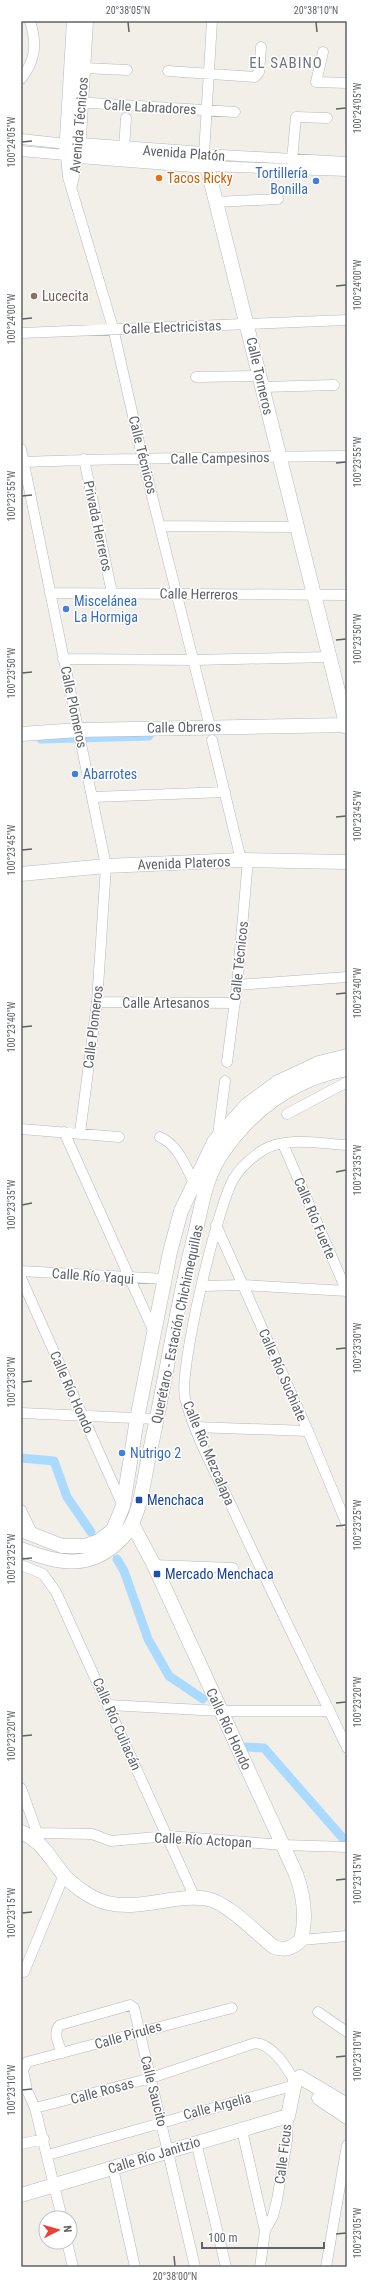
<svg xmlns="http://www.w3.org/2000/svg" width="368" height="2288" viewBox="0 0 368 2288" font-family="'Roboto Condensed',sans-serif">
  <rect width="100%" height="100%" fill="#f1efe8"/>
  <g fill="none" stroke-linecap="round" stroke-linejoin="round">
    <path stroke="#aadaff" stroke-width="9" d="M41,739L149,736
      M21,1458L54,1461L67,1497L91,1532
      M117,1559L124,1571L148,1639L169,1676L203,1699
      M244,1747L264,1748L347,1843"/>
    <g stroke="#b5b8bc" stroke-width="11">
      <path id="street" d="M212,21L204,154L347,162
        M323,52L316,82L347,83
        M84,68L127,70
        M168,71L255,77L259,72L261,47
        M21,79C36,60 37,43 30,21
        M75,102L235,112
        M21,139L67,144
        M124,149L126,118
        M21,151L66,155L68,177L113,328L143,460L210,727
        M292,160L296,117L327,118
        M206,166L347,171
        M72,185L78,157
        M215,202L278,199
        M21,333L347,320
        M196,377L260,376
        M262,387L334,385
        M21,449L106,866L97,1002L80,1133
        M84,459L112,593
        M21,462C130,458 238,457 347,456
        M161,526L297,527
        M50,593L347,595
        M63,659L194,660L329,657
        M212,740L241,860
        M93,797L225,792
        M237,985L347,977
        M97,1002L235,1003
        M227,1062L237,985L248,860
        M287,1114L347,1082
        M21,1129L119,1137
        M64,1132L154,1332
        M218,1135L225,1081
        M160,1137C178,1145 185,1165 194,1183
        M283,1144L347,1292
        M347,1145C322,1144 285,1136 263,1150C251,1158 241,1167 234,1178C218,1204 178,1371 185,1398C195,1436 215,1472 232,1507C269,1588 309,1667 347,1748
        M216,1225L308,1431L347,1525
        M21,1271L165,1279
        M21,1278L123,1506
        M203,1286L243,1285L347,1291
        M21,1413L157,1419
        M195,1427L308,1431
        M21,1510L33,1535
        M21,1565L43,1574L56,1592L195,1898
        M154,1565L233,1568
        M109,1705L220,1711H330
        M21,1788L39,1838
        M37,1833L92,1834L111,1841L168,1836L283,1845L347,1847
        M301,1940L347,1936
        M24,1972L64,1875
        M318,2012L347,2032
        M62,2053C59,2044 52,2033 60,2025L130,2005L134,2008L195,2267
        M35,2108L151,2078L255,2043C273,2044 287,2068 295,2082
        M242,2130L265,2231
        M196,2142L226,2267
        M21,2144L44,2139
        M48,2155L295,2085
        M113,2168L135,2267
        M62,2218L35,2108L27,2090L23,2070L27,2062L232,2008
        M67,2242L73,2267
        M260,2267L265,2231L273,2216L277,2200L287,2141L288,2116
        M326,2267L347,2145"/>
    </g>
    <g stroke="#b6babf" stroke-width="15">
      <path id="secondary" d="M74,21L66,155L206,166
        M67,144L204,154L347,727
        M78,154L86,21
        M21,734L79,730L346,725
        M21,874L106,866L241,860L347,862
        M21,1530L62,1546H85L99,1541L113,1530L123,1506L137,1419L170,1252L181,1211L214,1142L247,1105L278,1082L319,1063L347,1056
        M21,1549C58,1564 91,1571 122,1538C140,1519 143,1485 148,1460C165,1385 176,1308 195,1234C201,1209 205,1180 219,1158C248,1112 294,1078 347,1069
        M21,1832C42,1841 49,1857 63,1874C73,1886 93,1900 108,1903C141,1911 177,1893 208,1899C228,1903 257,1934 274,1947C286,1951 292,1948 301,1940C307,1917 304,1896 296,1874L154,1565L132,1524
        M319,2098L347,2117
        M21,2195L288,2116L295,2082L300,2077L347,2105"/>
    </g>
    <use href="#street" stroke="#fff" stroke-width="10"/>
    <use href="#secondary" stroke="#fff" stroke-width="14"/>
  </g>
  <path fill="none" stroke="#5f6368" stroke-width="1.5" d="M128,22L129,32M316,22L317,32M336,109L346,108M22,142L32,141M336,286L346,285M22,319L32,318M336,463L346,462M22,496L32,495M336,640L346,639M22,673L32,672M336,817L346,816M22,850L32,849M336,994L346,993M22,1027L32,1026M336,1172L346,1170M22,1205L32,1203M336,1349L346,1348M22,1382L32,1381M336,1526L346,1525M22,1559L32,1558M336,1703L346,1702M22,1736L32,1735M336,1880L346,1879M22,1913L32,1912M336,2057L346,2056M22,2090L32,2089M336,2234L346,2233M174,2256L175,2266"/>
  <circle fill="#e8710a" stroke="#fff" stroke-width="1.5" cx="159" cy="178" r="4"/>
  <g fill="#3f7fe0" stroke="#fff" stroke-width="1.5">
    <circle cx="316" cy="181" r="4"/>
    <circle cx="66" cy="609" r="4"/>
    <circle cx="75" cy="774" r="4"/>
    <circle cx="122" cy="1453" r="4"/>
  </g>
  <circle fill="#8d6e63" stroke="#fff" stroke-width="1.5" cx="34" cy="296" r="4"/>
  <g fill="#1a4fb4" stroke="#fff" stroke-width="1.5">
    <rect x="135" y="1496" width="8" height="8" rx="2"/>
    <rect x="153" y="1570" width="8" height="8" rx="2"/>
  </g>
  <g text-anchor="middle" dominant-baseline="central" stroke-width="3" stroke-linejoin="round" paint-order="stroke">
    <g font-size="14" fill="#5f6368" stroke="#fff">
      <text transform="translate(150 107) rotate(3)">Calle Labradores</text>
      <text transform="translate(79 125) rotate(-85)">Avenida Técnicos</text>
      <text transform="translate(184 153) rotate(4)">Avenida Platón</text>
      <text transform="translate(172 327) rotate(-2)">Calle Electricistas</text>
      <text transform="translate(260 376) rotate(77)">Calle Torneros</text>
      <text transform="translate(143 455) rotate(76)">Calle Técnicos</text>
      <text transform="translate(220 458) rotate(-1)">Calle Campesinos</text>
      <text transform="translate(98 526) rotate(78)">Privada Herreros</text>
      <text transform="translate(199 594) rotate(1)">Calle Herreros</text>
      <text transform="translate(74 707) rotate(78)">Calle Plomeros</text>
      <text transform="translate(184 727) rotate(-1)">Calle Obreros</text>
      <text transform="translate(184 863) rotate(-2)">Avenida Plateros</text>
      <text transform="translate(239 961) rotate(-84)">Calle Técnicos</text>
      <text x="166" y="1003">Calle Artesanos</text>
      <text transform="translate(93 1027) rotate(-83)">Calle Plomeros</text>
      <text transform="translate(315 1218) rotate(67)">Calle Río Fuerte</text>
      <text transform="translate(93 1276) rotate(4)">Calle Río Yaqui</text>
      <text transform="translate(177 1324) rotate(-78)">Querétaro - Estación Chichimequillas</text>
      <text transform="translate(283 1375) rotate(66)">Calle Río Suchiate</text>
      <text transform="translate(72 1392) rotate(66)">Calle Río Hondo</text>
      <text transform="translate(209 1453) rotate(67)">Calle Río Mezcalapa</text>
      <text transform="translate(117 1724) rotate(66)">Calle Río Culiacán</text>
      <text transform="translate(229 1729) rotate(65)">Calle Río Hondo</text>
      <text transform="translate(203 1840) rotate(3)">Calle Río Actopan</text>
      <text transform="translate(128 2035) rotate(-16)">Calle Pirules</text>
      <text transform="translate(102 2091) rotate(-15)">Calle Rosas</text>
      <text transform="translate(154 2091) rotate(76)">Calle Saucito</text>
      <text transform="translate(217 2106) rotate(-15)">Calle Argelia</text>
      <text transform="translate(283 2154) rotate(-83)">Calle Ficus</text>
      <text transform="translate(154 2155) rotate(-17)">Calle Río Janitzio</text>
    </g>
    <g font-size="14" fill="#366cbe" stroke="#fff" text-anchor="start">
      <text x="308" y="173" text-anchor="end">Tortillería<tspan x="308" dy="16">Bonilla</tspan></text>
      <text x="74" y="601">Miscelánea<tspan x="74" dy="16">La Hormiga</tspan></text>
      <text x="83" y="774">Abarrotes</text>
      <text x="130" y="1453">Nutrigo 2</text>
    </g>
    <g font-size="14" fill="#c56008" stroke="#fff" text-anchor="start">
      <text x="167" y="178">Tacos Ricky</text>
    </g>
    <g font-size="14" fill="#785e54" stroke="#fff" text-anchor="start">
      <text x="42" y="296">Lucecita</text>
    </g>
    <g font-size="14" fill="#164399" stroke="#fff" text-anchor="start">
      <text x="147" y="1500">Menchaca</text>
      <text x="165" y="1574">Mercado Menchaca</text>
    </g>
    <g font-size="15" letter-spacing="1" fill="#70757a" stroke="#fff">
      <text x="286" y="63">EL SABINO</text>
    </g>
  </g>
  <rect width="368" height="2288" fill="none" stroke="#ffffff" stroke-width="44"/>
  <g transform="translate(58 2230) rotate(84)"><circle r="19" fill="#ffffff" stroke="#bfc1c3"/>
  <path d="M0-3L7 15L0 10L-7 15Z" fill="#ea4335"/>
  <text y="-6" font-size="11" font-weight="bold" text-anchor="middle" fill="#5f6368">N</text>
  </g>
  <path d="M202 2242v6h122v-6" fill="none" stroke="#5f6368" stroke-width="2"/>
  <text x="208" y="2242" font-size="12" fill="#5f6368" stroke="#ffffff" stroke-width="3" paint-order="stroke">100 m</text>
  <rect x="22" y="22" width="324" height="2244" fill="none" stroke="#5f6368" stroke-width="1.5"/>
  <g font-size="10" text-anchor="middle" fill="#5f6368">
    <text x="128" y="14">20°38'05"N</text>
    <text x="316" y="14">20°38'10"N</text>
    <text transform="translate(357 108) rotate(-90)" y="4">100°24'05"W</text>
    <text transform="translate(11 142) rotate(-90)" y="4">100°24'05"W</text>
    <text transform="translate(357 285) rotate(-90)" y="4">100°24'00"W</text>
    <text transform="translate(11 319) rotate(-90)" y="4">100°24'00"W</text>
    <text transform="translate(357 462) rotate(-90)" y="4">100°23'55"W</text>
    <text transform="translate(11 496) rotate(-90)" y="4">100°23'55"W</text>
    <text transform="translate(357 639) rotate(-90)" y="4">100°23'50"W</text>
    <text transform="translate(11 673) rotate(-90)" y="4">100°23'50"W</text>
    <text transform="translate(357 816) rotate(-90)" y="4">100°23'45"W</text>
    <text transform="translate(11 850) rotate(-90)" y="4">100°23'45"W</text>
    <text transform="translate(357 993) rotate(-90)" y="4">100°23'40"W</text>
    <text transform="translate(11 1027) rotate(-90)" y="4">100°23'40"W</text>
    <text transform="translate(357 1170) rotate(-90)" y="4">100°23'35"W</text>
    <text transform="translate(11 1205) rotate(-90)" y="4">100°23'35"W</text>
    <text transform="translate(357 1348) rotate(-90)" y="4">100°23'30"W</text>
    <text transform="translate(11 1382) rotate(-90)" y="4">100°23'30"W</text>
    <text transform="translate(357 1525) rotate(-90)" y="4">100°23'25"W</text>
    <text transform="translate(11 1559) rotate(-90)" y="4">100°23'25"W</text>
    <text transform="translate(357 1702) rotate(-90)" y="4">100°23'20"W</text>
    <text transform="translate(11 1736) rotate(-90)" y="4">100°23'20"W</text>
    <text transform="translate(357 1879) rotate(-90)" y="4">100°23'15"W</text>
    <text transform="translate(11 1913) rotate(-90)" y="4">100°23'15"W</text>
    <text transform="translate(357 2056) rotate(-90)" y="4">100°23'10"W</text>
    <text transform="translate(11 2090) rotate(-90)" y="4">100°23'10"W</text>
    <text transform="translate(357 2233) rotate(-90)" y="4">100°23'05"W</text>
    <text x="175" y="2280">20°38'00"N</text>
  </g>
</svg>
